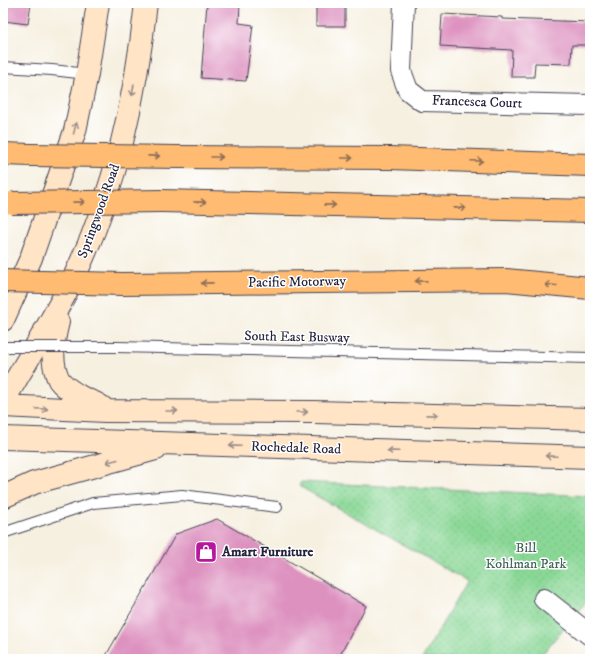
<svg xmlns="http://www.w3.org/2000/svg" width="593" height="662" viewBox="0 0 593 662" font-family="'IM FELL DW Pica',serif">
  <defs>
    <pattern id="green-dots" width="8" height="8" patternUnits="userSpaceOnUse"><rect width="8" height="8" fill="#8ad896"/><path d="M2 2h.1M6 6h.1" fill="none" stroke="#77b982" stroke-width="1.8" stroke-linecap="round"/></pattern>
  </defs>
  <rect width="100%" height="100%" fill="#fff"/>
  <filter id="ink" filterUnits="userSpaceOnUse"><feTurbulence type="fractalNoise" baseFrequency=".025" numOctaves="2"/><feDisplacementMap in="SourceGraphic" scale="8" xChannelSelector="R" yChannelSelector="G"/><feConvolveMatrix kernelMatrix="1 2 1 2 8 2 1 2 1" color-interpolation-filters="sRGB"/></filter>
  <filter id="wash" filterUnits="userSpaceOnUse"><feTurbulence type="fractalNoise" baseFrequency=".012" numOctaves="4" result="noise"/><feDisplacementMap in="SourceGraphic" scale="16" xChannelSelector="R" yChannelSelector="G"/><feGaussianBlur stdDeviation="0.9" result="paint"/><feColorMatrix in="noise" values="0 0 0 0 0 0 0 0 0 0 0 0 0 0 0 0 0 1.4 0 .05"/><feComposite in="paint" operator="in"/></filter>
  <g filter="url(#wash)">
    <rect width="100%" height="100%" fill="#f6f0e0"/>
    <path fill="url(#green-dots)" stroke="#567d68" d="M301,482L590,496V597L538,659H422L467,581L299,486Z"/>
    <g id="blocks">
      <path fill="#dd91bf" d="M3,3H31L28,24L3,21Z
        M207,3H240L239,23L253,25L246,81L201,78Z
        M316,3H345V26H316Z
        M442,14L502,17V19L590,22V45H572L571,64L535,63L534,77H511L512,50L440,46Z
        M217,519L366,606L338,659H104L176,534Z"/>
    </g>
  </g>
  <g filter="url(#ink)">
    <use href="#blocks" fill-opacity="0" stroke="#424154" stroke-width="1"/>
    <g fill="none" stroke-linecap="round" stroke-linejoin="round">
      <g stroke="#424154" stroke-width="12">
        <path id="lane" d="M3,67L52,70L87,74
          M117,347L590,358
          M3,533L93,503L182,495L277,507"/>
      </g>
      <g stroke="#424154" stroke-width="22">
        <path id="street" d="M404,3L401,71L408,90L422,101L590,105
          M544,599L590,635"/>
      </g>
      <g stroke="#424154" stroke-width="24">
        <path id="secondary" d="M3,320L31,258L75,131L87,74L98,3
          M58,322C53,341 50,363 59,380C64,387 74,393 81,397C88,401 97,402 103,408
          M3,402C27,360 54,318 75,275C116,190 136,96 146,3
          M3,406L105,411L314,412L590,419
          M3,438L590,457
          M3,497L34,483L156,449"/>
      </g>
      <g stroke="#424154" stroke-width="24">
        <path id="highway" d="M3,154L31,155
          M178,157L390,158L590,165
          M161,201L590,211
          M123,284L506,280L590,288"/>
      </g>
      <use href="#lane" stroke="#fff" stroke-width="10"/>
      <use href="#street" stroke="#fff" stroke-width="20"/>
      <use href="#secondary" stroke="#ffe4c6" stroke-width="22"/>
      <use href="#highway" stroke="#febb71" stroke-width="22"/>
      <g stroke="#424154" stroke-width="12" stroke-linecap="butt">
        <path id="lane-bridge" d="M3,347H117"/>
      </g>
      <g stroke="#424154" stroke-width="24" stroke-linecap="butt">
        <path id="highway-bridge" d="M31,155L178,157
          M12,203L161,201
          M3,281L123,284"/>
      </g>
      <use href="#lane-bridge" stroke="#fff" stroke-width="10"/>
      <use href="#highway-bridge" stroke="#febb71" stroke-width="22"/>
    </g>
    <defs><path id="oneway-shaft" d="M-6 0H5M1.5-3L5.5 0L1.5 3" fill="none" stroke-width="1.6" stroke-linecap="round" stroke-linejoin="round"/></defs>
    <g stroke="#9c8d87">
      <use href="#oneway-shaft" transform="translate(133 90) rotate(99)"/>
      <use href="#oneway-shaft" transform="translate(75 128) rotate(-76)"/>
      <use href="#oneway-shaft" transform="translate(42 409) rotate(2)"/>
      <use href="#oneway-shaft" transform="translate(172 411)"/>
      <use href="#oneway-shaft" transform="translate(302 412)"/>
      <use href="#oneway-shaft" transform="translate(432 415) rotate(1)"/>
      <use href="#oneway-shaft" transform="translate(235 446) rotate(-178)"/>
      <use href="#oneway-shaft" transform="translate(393 451) rotate(-178)"/>
      <use href="#oneway-shaft" transform="translate(551 456) rotate(-178)"/>
      <use href="#oneway-shaft" transform="translate(112 461) rotate(165)"/>
    </g>
    <g stroke="#906e56">
      <use href="#oneway-shaft" transform="translate(154 156) rotate(1)"/>
      <use href="#oneway-shaft" transform="translate(217 157)"/>
      <use href="#oneway-shaft" transform="translate(347 158)"/>
      <use href="#oneway-shaft" transform="translate(477 161) rotate(2)"/>
      <use href="#oneway-shaft" transform="translate(79 202) rotate(-1)"/>
      <use href="#oneway-shaft" transform="translate(200 202) rotate(1)"/>
      <use href="#oneway-shaft" transform="translate(330 205) rotate(1)"/>
      <use href="#oneway-shaft" transform="translate(460 208) rotate(1)"/>
      <use href="#oneway-shaft" transform="translate(421 281) rotate(179)"/>
      <use href="#oneway-shaft" transform="translate(207 283) rotate(179)"/>
      <use href="#oneway-shaft" transform="translate(551 285) rotate(-175)"/>
    </g>
  </g>
  <defs>
    <g id="shop-square" transform="scale(1.15)"><rect x="-9" y="-9" width="18" height="18" rx="4" fill="#b5179e" stroke="#fff"/><path d="M-5-2.5h2.3a2.7 3.5 0 0 1 5.4 0H5L5.5 6h-11ZM-1.5-2.5h3a1.5 2.3 0 0 0-3 0Z" fill="#fff"/></g>
  </defs>
  <g fill-rule="evenodd">
    <use href="#shop-square" x="206" y="552"/>
  </g>
  <g text-anchor="middle" dominant-baseline="central" stroke-width="3" stroke-linejoin="round" paint-order="stroke">
    <g font-size="14" fill="#22223b" stroke="#fff">
      <text transform="translate(477 102) rotate(2)">Francesca Court</text>
      <text transform="translate(99 211) rotate(-70)">Springwood Road</text>
      <text transform="translate(297 282) rotate(-1)">Pacific Motorway</text>
      <text transform="translate(297 337) rotate(1)">South East Busway</text>
      <text transform="translate(296 448) rotate(2)">Rochedale Road</text>
    </g>
    <g font-size="14" fill="#46625b" stroke="#fff">
      <text x="526" y="548">Bill<tspan x="526" dy="16">Kohlman Park</tspan></text>
    </g>
    <g font-size="14" font-weight="bold" fill="#22223b" stroke="#fff" text-anchor="start">
      <text x="222" y="552">Amart Furniture</text>
    </g>
  </g>
  <rect width="593" height="662" fill="none" stroke="#fff" stroke-width="16"/>
</svg>
